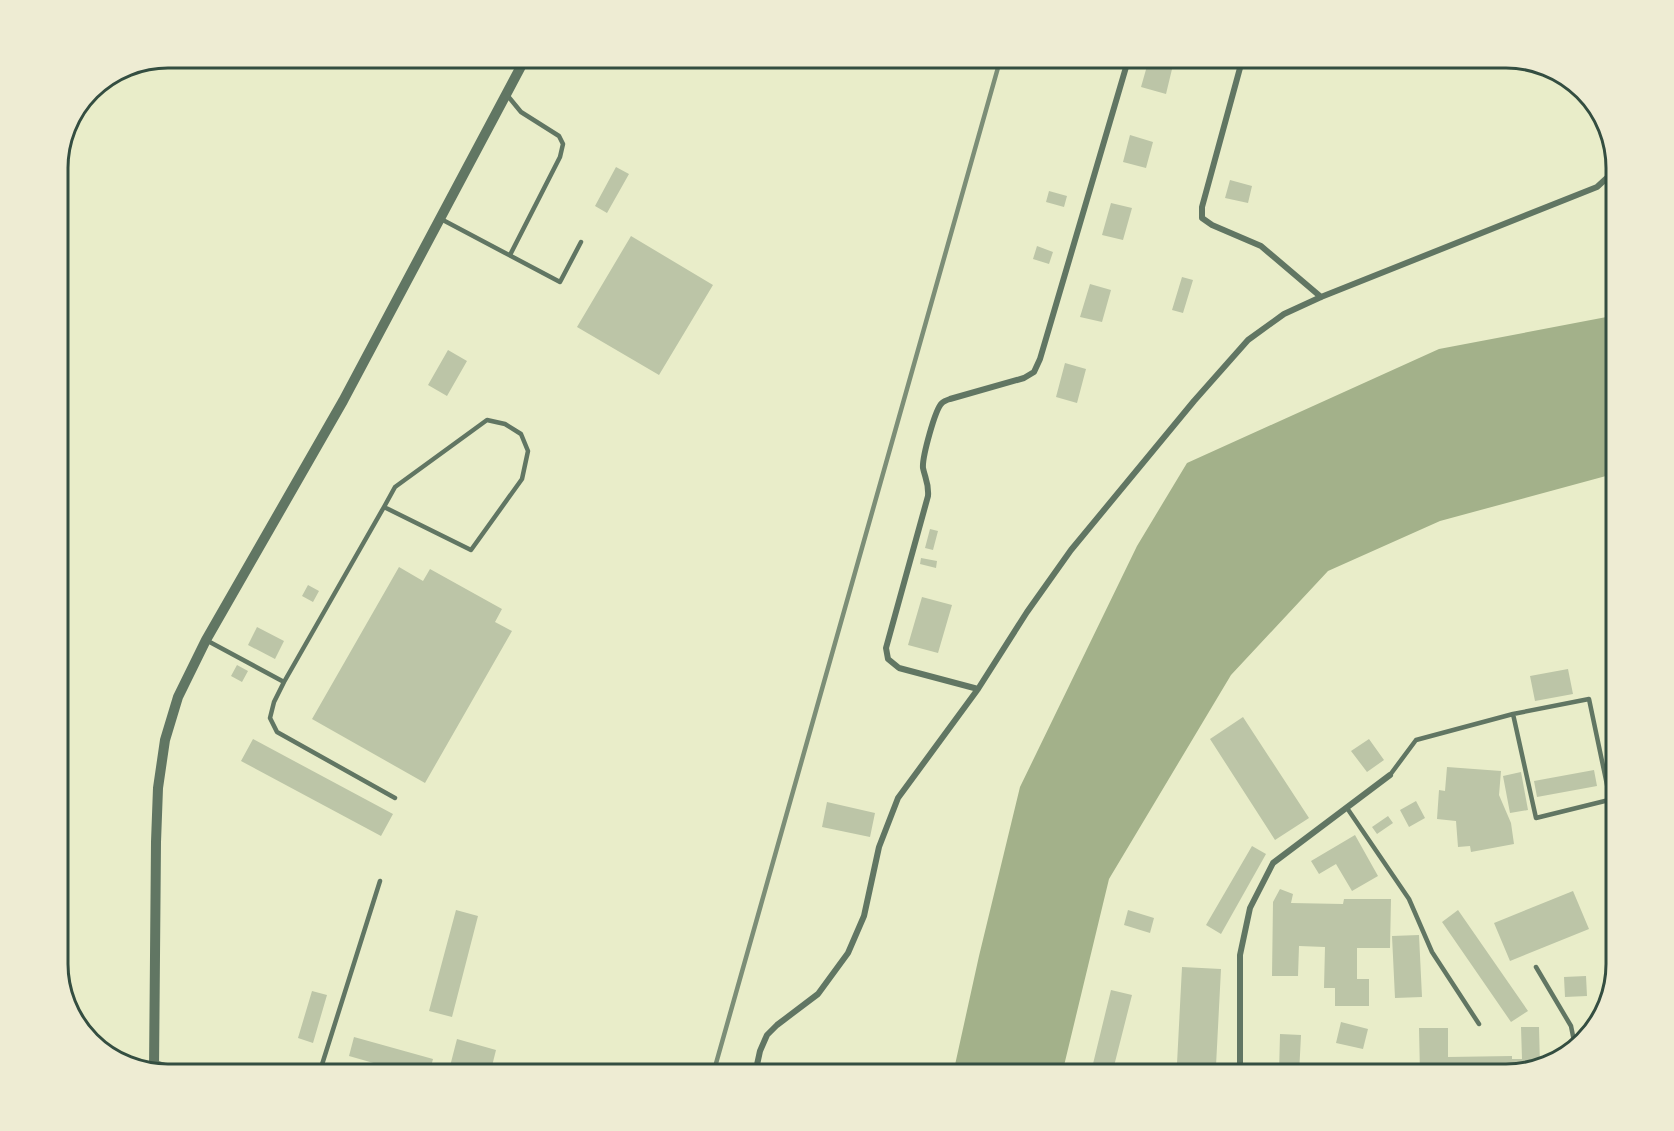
<svg xmlns="http://www.w3.org/2000/svg" width="1674" height="1131" viewBox="0 0 1674 1131" font-family="Helvetica,sans-serif">
  <rect width="100%" height="100%" fill="#e9edc9"/>
  <path fill="#a3b18a" d="M1617,315V473L1440,521L1328,571L1231,675L1109,879L1062,1074H953L979,956L1020,787L1137,546L1187,463L1439,349Z"/>
  <path fill="#bcc5a7" d="M1149,59L1173,65L1166,94L1141,87Z
    M1130,135L1153,142L1146,168L1123,162Z
    M616,167L629,174L607,213L595,206Z
    M1230,180L1252,186L1248,203L1225,198Z
    M1049,191L1067,196L1064,207L1046,202Z
    M1111,203L1132,208L1123,240L1102,235Z
    M631,236L713,285L659,375L577,327Z
    M1037,246L1053,252L1049,264L1033,259Z
    M1182,277L1193,280L1183,313L1172,310Z
    M1090,284L1111,290L1102,322L1080,317Z
    M448,350L467,361L447,396L428,385Z
    M1065,363L1086,369L1077,403L1056,397Z
    M930,529L938,531L933,550L925,548Z
    M921,558L937,561L936,568L920,564Z
    M399,567L423,581L430,569L502,609L495,622L512,631L425,783L312,719Z
    M308,585L319,591L313,602L302,596Z
    M922,597L952,605L938,653L908,645Z
    M257,627L284,641L275,659L248,645Z
    M237,665L248,671L242,682L231,676Z
    M1568,669L1573,694L1535,701L1530,676Z
    M1617,683V738H1616L1607,684Z
    M1243,717L1309,818L1275,840L1210,739Z
    M253,739L393,814L381,836L241,761Z
    M1369,739L1384,760L1367,772L1351,751Z
    M1447,767L1501,771L1499,795L1511,823L1514,844L1471,852L1470,846L1458,847L1456,821L1437,819L1439,790L1445,791Z
    M1594,770L1597,786L1537,797L1534,781Z
    M1521,772L1528,810L1510,813L1503,776Z
    M1416,801L1425,818L1409,827L1400,810Z
    M827,802L875,813L870,837L822,827Z
    M1388,816L1393,823L1377,834L1372,827Z
    M1355,835L1378,876L1352,891L1336,864L1319,874L1311,861Z
    M1252,846L1266,854L1221,934L1206,925Z
    M1280,889L1293,894L1291,903L1343,904L1344,899H1391L1390,948H1357V979H1369V1006H1335V988H1324L1325,947L1299,946L1298,976H1272L1273,902Z
    M1573,891L1589,929L1510,961L1494,923Z
    M456,910L478,916L452,1017L429,1011Z
    M1128,910L1154,918L1150,933L1124,925Z
    M1458,910L1528,1011L1511,1022L1442,922Z
    M1419,935L1422,997L1395,998L1392,936Z
    M1182,967L1221,969L1216,1066L1177,1064Z
    M1586,976L1587,996L1565,997L1564,977Z
    M1111,990L1132,995L1112,1074H1099L1091,1072Z
    M312,991L327,995L313,1043L298,1038Z
    M1341,1022L1368,1029L1363,1049L1336,1043Z
    M1521,1027H1539L1540,1066L1508,1074H1420L1419,1028H1448V1057L1512,1056V1059H1522Z
    M1280,1034L1301,1035L1299,1074H1279Z
    M354,1037L433,1059L429,1074H412L349,1056Z
    M457,1039L496,1050L490,1074H448Z"/>
  <g fill="none" stroke-linecap="round" stroke-linejoin="round">
    <path stroke="#617663" stroke-width="4.5" d="M507,95L521,112L559,136L563,144L560,157L510,255
      M441,219L560,282L581,242
      M206,640L284,682L274,702L270,718L277,732L395,798
      M284,682L384,507L395,487L487,420L505,424L521,434L528,451L522,479L471,550L384,507
      M1513,714L1536,818L1617,798
      M1390,775L1416,740L1513,714L1589,699L1610,799
      M1347,808L1409,899L1432,952L1479,1024
      M1536,967L1571,1026L1575,1046
      M154,1062L193,1074
      M319,1074L380,881"/>
    <path stroke="#617663" stroke-width="6" d="M1243,57L1202,207V218L1212,225L1261,246L1321,297
      M978,689L899,668L888,659L886,648L928,496C929,483 925,478 923,468C922,458 935,409 942,403C944,401 947,400 950,399L1024,378L1034,372L1040,359L1129,57
      M755,1074L760,1051L767,1035L777,1025L818,994L848,953L864,916L879,847L898,798L978,689L1027,612L1071,550L1194,401L1248,340L1284,314L1321,297L1597,187L1609,176L1616,161
      M1240,1074V955L1250,908L1273,863L1390,775"/>
    <path stroke="#617663" stroke-width="10" d="M154,1070L156,842L158,788L165,740L178,697L206,640L343,401L526,57"/>
    <path stroke="#7c8e77" stroke-width="4.5" d="M713,1074L1001,57"/>
  </g>
  <path d="M0 0H1674V1131H0ZM168 68H1506A100 100 0 0 1 1606 168V964A100 100 0 0 1 1506 1064H168A100 100 0 0 1 68 964V168A100 100 0 0 1 168 68Z" fill="#eeecd3" fill-rule="evenodd"/>
  <path fill="none" stroke="#344e41" stroke-width="3" d="M168 68H1506A100 100 0 0 1 1606 168V964A100 100 0 0 1 1506 1064H168A100 100 0 0 1 68 964V168A100 100 0 0 1 168 68Z"/>
</svg>
